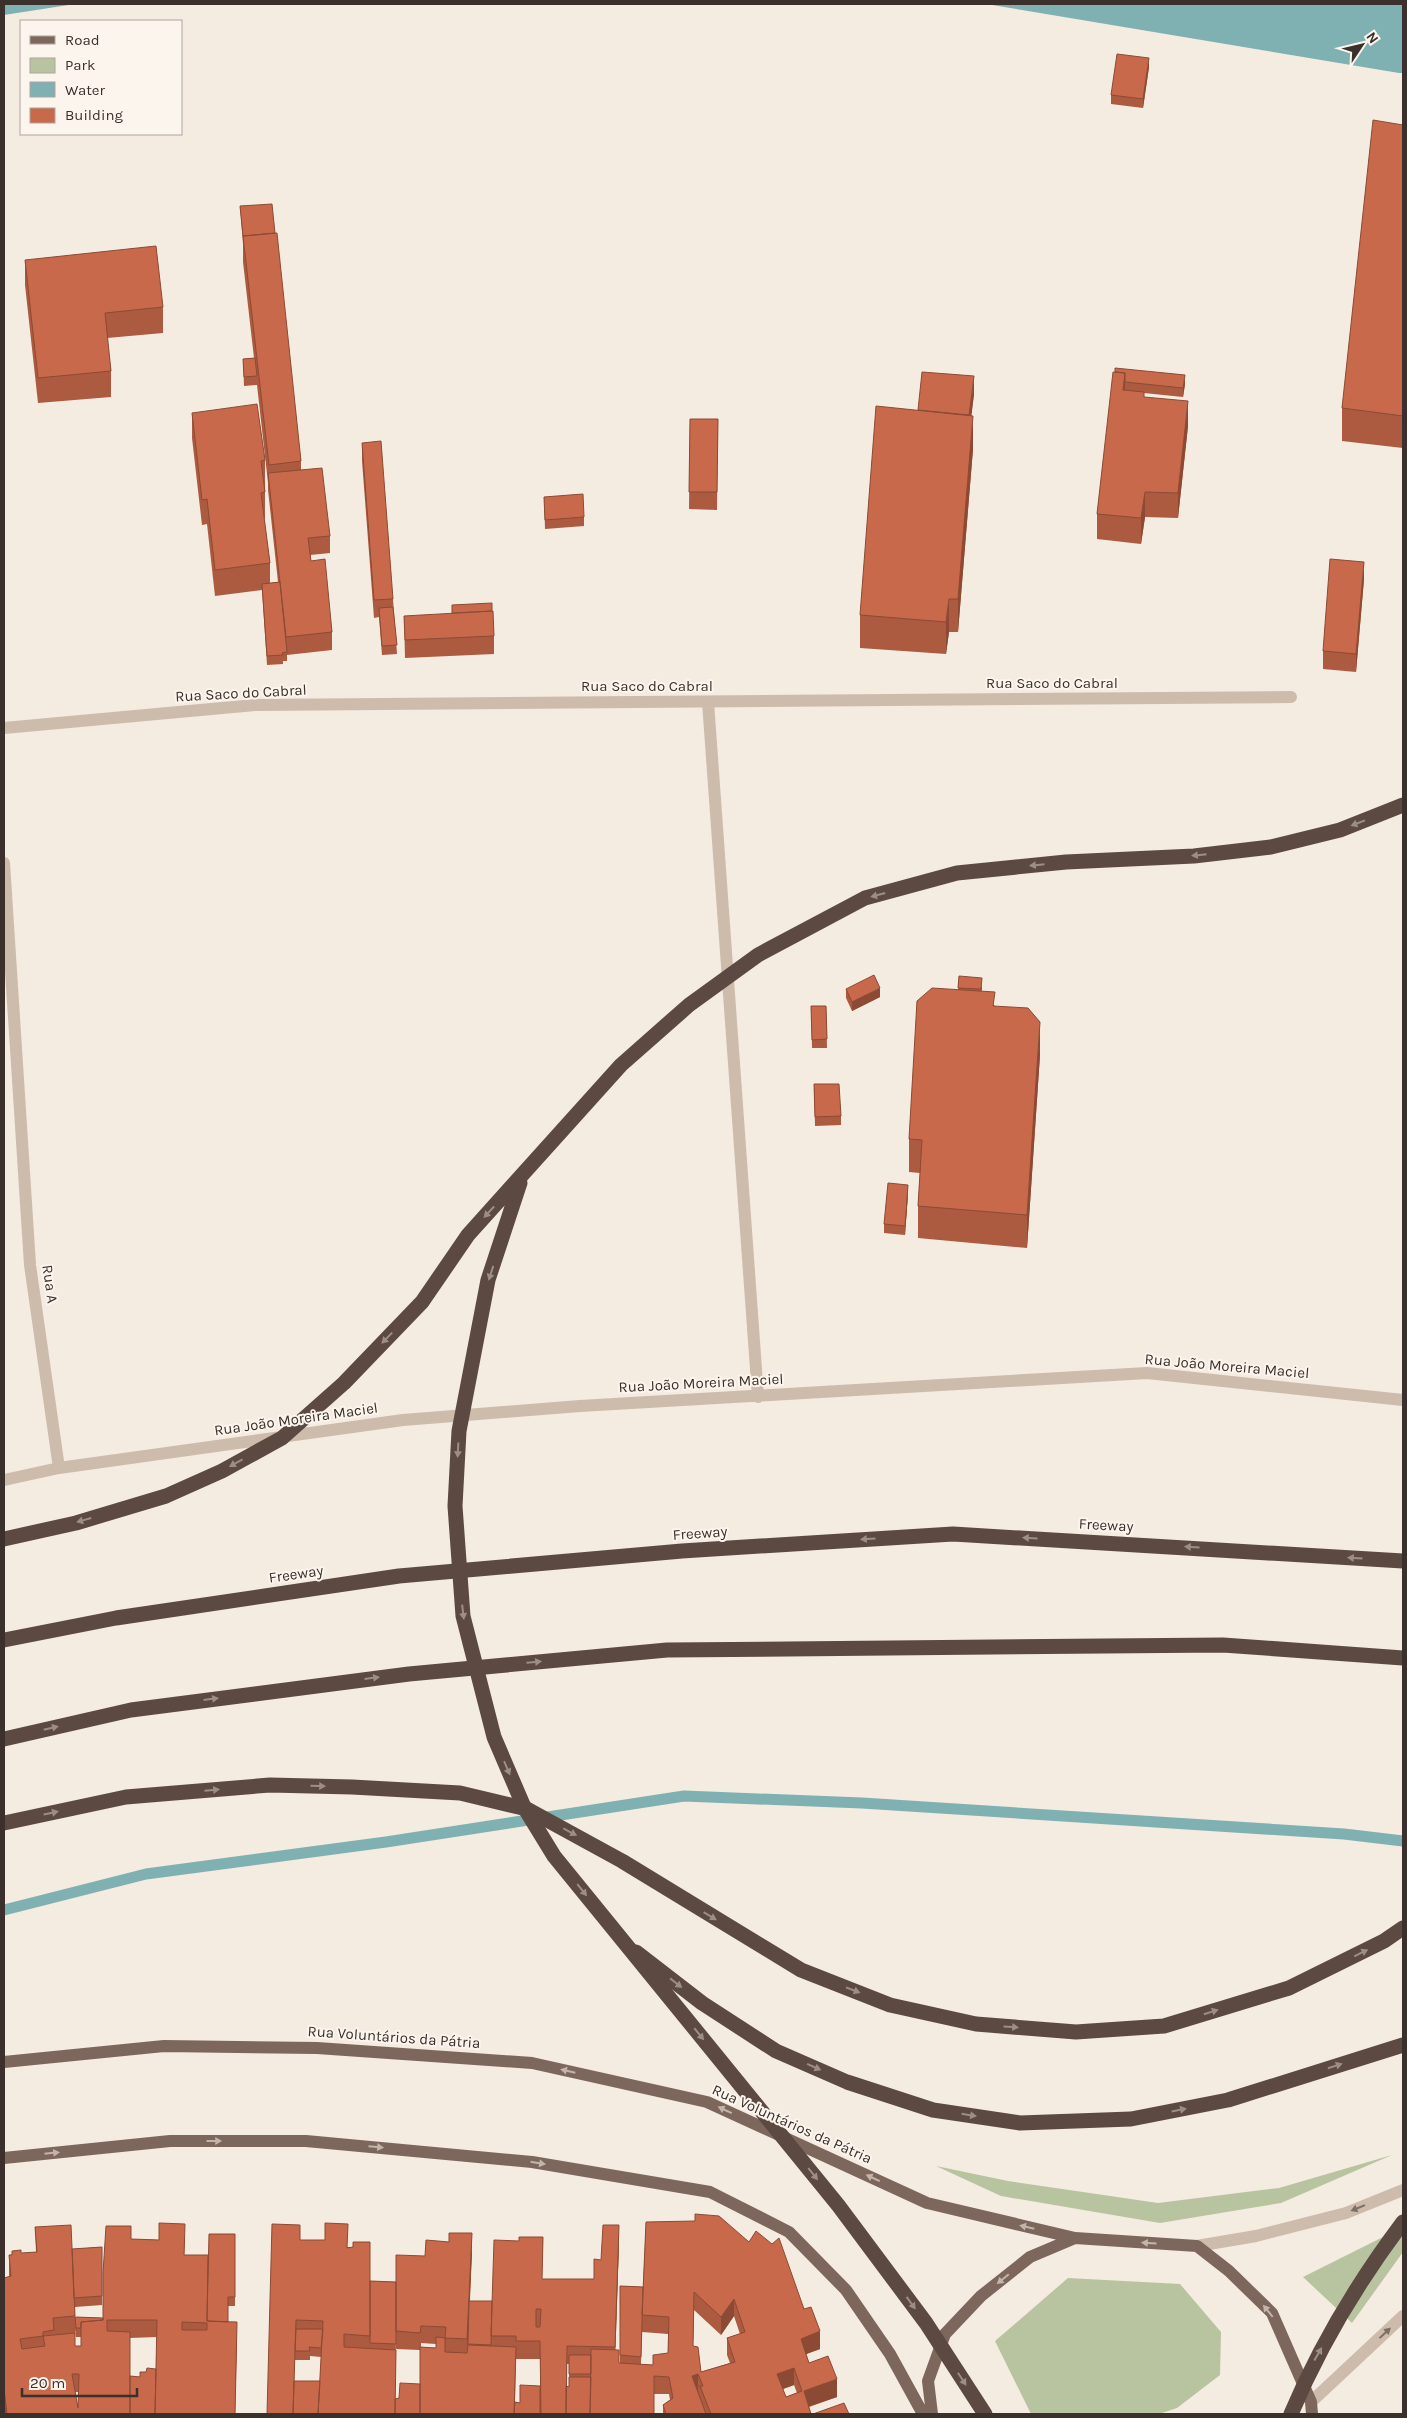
<svg xmlns="http://www.w3.org/2000/svg" width="1407" height="2418" viewBox="0 0 1407 2418" font-family="Karla,sans-serif">
  <rect width="100%" height="100%" fill="#f4ebe1"/>
  <path fill="#b8c4a0" d="M1392,2155L1281,2203L1160,2223L1001,2196L936,2166L1008,2181L1158,2203L1279,2188Z
    M1403,2227V2252L1352,2323L1303,2277Z
    M1068,2278L1180,2284L1221,2332L1220,2375L1177,2408L1159,2414H1031L995,2341Z"/>
  <path fill="#7fb0b2" d="M4,4H75L4,15Z
    M986,4H1403V73H1399Z"/>
  <g fill="none" stroke-linecap="round" stroke-linejoin="round">
    <path stroke="#7fb0b2" stroke-width="11" d="M4,1910L146,1874L386,1842L684,1796L862,1803L1344,1834L1403,1841"/>
    <path stroke="#cdbbac" stroke-width="12" d="M708,702L758,1397
      M4,728L255,705L1291,697
      M4,863L30,1265L59,1468
      M4,1480L59,1468L403,1420L580,1406L1147,1373L1403,1400
      M1197,2246L1256,2236L1346,2213L1403,2190
      M1311,2402L1403,2316"/>
    <path stroke="#7d675c" stroke-width="12" d="M4,2062L164,2046L317,2048L532,2063L707,2102L927,2203L1075,2238L1197,2246L1229,2271L1272,2313L1311,2402L1312,2414
      M4,2158L170,2141H306L532,2162L710,2192L789,2232L846,2290L890,2354L923,2414
      M932,2414L928,2381L945,2334L981,2296L1030,2257L1075,2238"/>
    <path stroke="#5c4a42" stroke-width="15" d="M4,1640L116,1618L399,1576L682,1551L953,1534L1403,1561
      M4,1739L131,1710L409,1674L667,1650L1223,1645L1403,1658
      M4,1823L126,1797L270,1785L352,1787L460,1793L527,1809L622,1861L801,1970L890,2005L976,2024L1076,2032L1164,2026L1289,1988L1384,1941L1403,1928
      M636,1952L702,2003L776,2051L847,2082L933,2110L1020,2123L1131,2119L1228,2100L1403,2045"/>
    <path stroke="#5c4a42" stroke-width="15" d="M520,1183L488,1280L459,1431L455,1506L463,1616L494,1737L524,1807L554,1856L838,2205L926,2323L985,2414
      M4,1539L76,1523L166,1496L222,1471L282,1438L344,1383L422,1302L468,1235L621,1065L689,1005L758,955L865,898L957,873L1066,862L1194,856L1271,847L1340,830L1403,805
      M1291,2414C1320,2345 1358,2282 1403,2222"/>
  </g>
  <path fill="#ac5a40" fill-rule="evenodd" d="M1149,67L1143,108L1111,104V95Z
    M1403,125V448L1342,441V408Z
    M240,206L275,233L301,461V470L330,536V553L310,555L311,561L332,632V650L287,655V661H283V664L267,665L262,590L215,596L207,524L202,525L192,438V413L265,460V518H264L270,563V583L278,582L268,490V483L257,385L244,386L243,359L254,358L243,262V244Z
    M25,260L163,307V333L107,338L111,371V397L38,403L25,285Z
    M1115,372L1185,384L1183,397L1144,393V397L1188,426L1178,518L1145,517L1141,544L1097,539V514Z
    M974,394L971,416L973,449L958,632H949L946,654L860,648V615L918,410Z
    M690,419H718L717,510L689,509Z
    M362,443L393,599L397,654L382,655L379,617L374,618L362,461Z
    M544,497L584,517V526L545,529Z
    M1364,579L1356,672L1323,669V651Z
    M404,616L494,636V654L405,658Z
    M959,976L982,987V992L1040,1055L1027,1248L918,1238V1206L920,1173L909,1172V1139L958,990Z
    M846,989L880,997L852,1011L846,998Z
    M811,1006H826L827,1048H812Z
    M814,1084L841,1116V1125L815,1126Z
    M908,1194L905,1235L884,1233V1224Z
    M646,2222L804,2309L820,2349L806,2354L809,2363L837,2397L809,2407L811,2414H663V2405L670,2400L669,2394H654L540,2414H267L300,2240L348,2247H353L370,2281L396,2282L425,2256L472,2251L470,2301H492L519,2241L543,2237L542,2279H594L601,2260L619,2243L615,2350L619,2363H620V2286L643,2287ZM694,2310L721,2335L734,2316L740,2334L727,2338V2355L730,2363L701,2372L693,2346ZM642,2328V2332L668,2334V2353L653,2365L641,2364ZM396,2339V2349L420,2350V2384L399,2398L395,2399ZM421,2343L436,2344V2348L421,2347ZM516,2354V2359H540V2386L520,2403L515,2402ZM310,2356L321,2357L320,2381H294L295,2359V2360H310ZM567,2364H569V2387L567,2386ZM794,2385L797,2393L786,2397L783,2389Z
    M35,2227L72,2249L102,2247V2305L75,2307V2317L103,2318L131,2239L185,2241L184,2255H208L235,2234V2306H228V2322L237,2340L235,2414H4V2278L9,2277V2255L36,2252ZM75,2330L76,2337H81V2346H75ZM157,2337L156,2369L146,2372L140,2377L130,2376V2338ZM75,2392H79L78,2408Z"/>
  <path fill="#8c4a34" d="M1149,58V67L1143,108V99Z
    M1125,373V398L1123,390Z
    M1185,375V384L1183,397V388Z
    M974,376V394L968,445V428Z
    M1188,401V426L1178,518V493Z
    M973,416V449L958,632V599Z
    M1145,492V517L1141,544V518Z
    M1364,562V579L1356,672V654Z
    M949,599V632L946,654V622Z
    M880,988V997L852,1011V1002Z
    M1040,1022V1055L1027,1248V1215Z
    M908,1185V1194L905,1235V1226Z
    M619,2225V2243L615,2364V2347Z
    M472,2233V2251L467,2356V2339Z
    M734,2299V2316L721,2335V2317Z
    M820,2331V2349L801,2356V2339Z
    M794,2368V2385L777,2391V2374Z
    M698,2374V2391L692,2394V2376Z
    M837,2379V2397L804,2408V2391Z"/>
  <path fill="#c8694b" stroke="#8c4a34" fill-rule="evenodd" d="M1117,54L1149,58L1143,99L1111,95Z
    M1373,120L1403,125V416L1342,408Z
    M272,204L275,233L243,236L240,206Z
    M277,233L301,461L269,465L243,236Z
    M156,246L163,307L105,313L111,371L38,378L25,260Z
    M255,358L257,376L244,377L243,359Z
    M1115,368L1185,375L1183,388L1125,382V373L1115,372Z
    M922,372L974,376L969,415L918,410Z
    M1113,372L1125,373L1123,390L1144,392V397L1188,401L1178,493L1145,492L1141,518L1097,514Z
    M257,404L265,460L261,461L265,492L261,493L270,563L215,570L207,499L202,500L192,413Z
    M876,406L973,416L958,599H949L946,622L860,615Z
    M690,419H718L717,492H689Z
    M381,441L393,599L374,600L362,443Z
    M322,468L330,536L308,538L311,561L325,559L332,632L286,637L268,473Z
    M583,494L584,517L545,520L544,497Z
    M1330,559L1364,562L1356,654L1323,651Z
    M280,582L287,652L282,653L283,655L267,656L262,584Z
    M492,603V611L452,613V605Z
    M393,607L397,645L382,646L379,608Z
    M493,611L494,636L405,640L404,616Z
    M874,975L880,988L852,1002L846,989Z
    M959,976L982,978L981,989L958,988Z
    M932,988L995,992L993,1006L1028,1008L1040,1022L1027,1215L918,1206L922,1140L909,1139L917,1001Z
    M811,1006H826L827,1039L812,1040Z
    M814,1084H839L841,1116L815,1117Z
    M888,1183L908,1185L905,1226L884,1224Z
    M695,2214L719,2216L749,2242L756,2231L772,2244L779,2238L804,2309L811,2307L820,2331L801,2339L809,2363L828,2356L837,2379L804,2391L811,2414H711L700,2386H703L698,2374L692,2376L706,2414H666L663,2405L673,2398L669,2377L654,2376V2414H590L591,2349L619,2350V2363L653,2365V2355L668,2353L669,2317L642,2315L646,2222L695,2221ZM694,2292L721,2317L734,2299L745,2332L727,2338L735,2362L701,2372L698,2347L693,2346ZM794,2368L802,2391L786,2397L777,2374Z
    M159,2223L185,2224L184,2255H208L207,2321L237,2322L235,2414H155L157,2320H107V2331L130,2332V2414H7L4,2389V2278L11,2276L9,2255H12V2251L21,2250V2253L37,2252L35,2227L71,2225L75,2316L53,2318L54,2330L43,2332V2336L75,2333V2346H81V2322L103,2320V2273L106,2226H131V2239L159,2240ZM182,2322L207,2323V2330H182ZM43,2336L45,2346L22,2349L20,2339ZM72,2374H79L78,2408Z
    M325,2223L348,2224L347,2248L353,2247V2242H370V2336L344,2334V2347L396,2350L395,2414H318L323,2321L296,2320L293,2414H267L272,2224L300,2225V2240H325Z
    M603,2225H619L615,2347L567,2346L566,2414H541L540,2341H516V2336H491L494,2240L519,2241V2237H543L542,2279H594V2259L601,2260ZM536,2309H541L540,2327H536Z
    M449,2233H472L467,2339L445,2338V2352L467,2353L468,2345L516,2347L514,2414H420V2347L436,2348V2337L445,2338L446,2327L421,2326L420,2333L396,2331V2255L425,2256L426,2240L449,2242Z
    M209,2234H235V2297H228V2322L207,2321Z
    M102,2247V2296L74,2298L72,2249Z
    M370,2281L396,2282V2344L370,2343Z
    M620,2286L643,2287L641,2357L620,2355Z
    M469,2301H492L491,2345L468,2344Z
    M75,2317L103,2318V2320L81,2322V2328H76Z
    M296,2329H323L321,2348L309,2347L310,2351H295Z
    M569,2355H591V2374H569Z
    M147,2368L156,2369L155,2414H130V2376L140,2377V2372H146Z
    M569,2377H591L590,2414H566V2386L569,2387Z
    M294,2381H320L318,2414H293Z
    M400,2383L420,2384V2414H395V2399L399,2398Z
    M520,2385L540,2386V2414H514L515,2402L520,2403Z
    M4,2399L6,2414H4Z
    M844,2403L849,2414H813Z"/>
  <defs><path id="oneway-solid" d="M-6-.8H1V-3.2L6.5 0L1 3.2V.8H-6Z" transform="scale(1.25)"/></defs>
  <g fill="#9c8e87">
    <use href="#oneway-solid" transform="translate(1358 823) rotate(159)"/>
    <use href="#oneway-solid" transform="translate(1199 855) rotate(174)"/>
    <use href="#oneway-solid" transform="translate(1037 865) rotate(174)"/>
    <use href="#oneway-solid" transform="translate(878 895) rotate(165)"/>
    <use href="#oneway-solid" transform="translate(489 1212) rotate(133)"/>
    <use href="#oneway-solid" transform="translate(491 1273) rotate(108)"/>
    <use href="#oneway-solid" transform="translate(387 1338) rotate(134)"/>
    <use href="#oneway-solid" transform="translate(458 1450) rotate(93)"/>
    <use href="#oneway-solid" transform="translate(236 1463) rotate(151)"/>
    <use href="#oneway-solid" transform="translate(84 1520) rotate(164)"/>
    <use href="#oneway-solid" transform="translate(1030 1538) rotate(-177)"/>
    <use href="#oneway-solid" transform="translate(868 1539) rotate(176)"/>
    <use href="#oneway-solid" transform="translate(1192 1547) rotate(-177)"/>
    <use href="#oneway-solid" transform="translate(1355 1558) rotate(-176)"/>
    <use href="#oneway-solid" transform="translate(463 1612) rotate(83)"/>
    <use href="#oneway-solid" transform="translate(534 1662) rotate(-5)"/>
    <use href="#oneway-solid" transform="translate(372 1678) rotate(-7)"/>
    <use href="#oneway-solid" transform="translate(211 1699) rotate(-7)"/>
    <use href="#oneway-solid" transform="translate(51 1728) rotate(-13)"/>
    <use href="#oneway-solid" transform="translate(507 1768) rotate(67)"/>
    <use href="#oneway-solid" transform="translate(318 1786) rotate(1)"/>
    <use href="#oneway-solid" transform="translate(212 1790) rotate(-5)"/>
    <use href="#oneway-solid" transform="translate(51 1813) rotate(-12)"/>
    <use href="#oneway-solid" transform="translate(570 1832) rotate(28)"/>
    <use href="#oneway-solid" transform="translate(582 1890) rotate(51)"/>
    <use href="#oneway-solid" transform="translate(710 1916) rotate(31)"/>
    <use href="#oneway-solid" transform="translate(1361 1953) rotate(-26)"/>
    <use href="#oneway-solid" transform="translate(676 1983) rotate(38)"/>
    <use href="#oneway-solid" transform="translate(853 1990) rotate(21)"/>
    <use href="#oneway-solid" transform="translate(1211 2012) rotate(-17)"/>
    <use href="#oneway-solid" transform="translate(1011 2027) rotate(4)"/>
    <use href="#oneway-solid" transform="translate(699 2034) rotate(51)"/>
    <use href="#oneway-solid" transform="translate(1335 2066) rotate(-18)"/>
    <use href="#oneway-solid" transform="translate(814 2067) rotate(24)"/>
    <use href="#oneway-solid" transform="translate(1179 2110) rotate(-11)"/>
    <use href="#oneway-solid" transform="translate(969 2115) rotate(9)"/>
    <use href="#oneway-solid" transform="translate(813 2174) rotate(51)"/>
    <use href="#oneway-solid" transform="translate(911 2303) rotate(54)"/>
    <use href="#oneway-solid" transform="translate(1318 2354) rotate(-60)"/>
    <use href="#oneway-solid" transform="translate(962 2379) rotate(57)"/>
  </g>
  <g fill="#c2b5ac">
    <use href="#oneway-solid" transform="translate(568 2071) rotate(-167)"/>
    <use href="#oneway-solid" transform="translate(725 2110) rotate(-155)"/>
    <use href="#oneway-solid" transform="translate(214 2141)"/>
    <use href="#oneway-solid" transform="translate(376 2147) rotate(5)"/>
    <use href="#oneway-solid" transform="translate(52 2153) rotate(-6)"/>
    <use href="#oneway-solid" transform="translate(538 2163) rotate(9)"/>
    <use href="#oneway-solid" transform="translate(873 2178) rotate(-155)"/>
    <use href="#oneway-solid" transform="translate(1027 2227) rotate(-167)"/>
    <use href="#oneway-solid" transform="translate(1149 2243) rotate(-176)"/>
    <use href="#oneway-solid" transform="translate(1003 2279) rotate(141)"/>
    <use href="#oneway-solid" transform="translate(1268 2311) rotate(-129)"/>
  </g>
  <g fill="#7d6f65">
    <use href="#oneway-solid" transform="translate(1358 2208) rotate(158)"/>
    <use href="#oneway-solid" transform="translate(1385 2333) rotate(-43)"/>
  </g>
  <g text-anchor="middle" dominant-baseline="central" stroke-width="4" stroke-linejoin="round" paint-order="stroke">
    <g font-size="15" fill="#3b302b" stroke="#fbf5ee">
      <text x="1052" y="683">Rua Saco do Cabral</text>
      <text x="647" y="686">Rua Saco do Cabral</text>
      <text transform="translate(241 693) rotate(-3)">Rua Saco do Cabral</text>
      <text transform="translate(50 1284) rotate(82)">Rua A</text>
      <text transform="translate(1227 1366) rotate(5)">Rua João Moreira Maciel</text>
      <text transform="translate(701 1383) rotate(-3)">Rua João Moreira Maciel</text>
      <text transform="translate(296 1419) rotate(-8)">Rua João Moreira Maciel</text>
      <text transform="translate(1106 1525) rotate(3)">Freeway</text>
      <text transform="translate(700 1533) rotate(-4)">Freeway</text>
      <text transform="translate(296 1574) rotate(-8)">Freeway</text>
      <text transform="translate(394 2037) rotate(4)">Rua Voluntários da Pátria</text>
      <text transform="translate(792 2124) rotate(24)">Rua Voluntários da Pátria</text>
    </g>
  </g>
  <rect width="1407" height="2418" fill="none" stroke="#3b302b" stroke-width="10"/>
  <rect x="20" y="20" width="162" height="115" fill="#fbf5ee" stroke="#aea6a0"/>
  <rect x="30" y="36" width="25" height="8" fill="#7d675c" stroke="#aea6a0"/>
  <text x="65" y="45" font-size="15" fill="#3b302b">Road</text>
  <rect x="30" y="58" width="25" height="15" fill="#b8c4a0" stroke="#aea6a0"/>
  <text x="65" y="70" font-size="15" fill="#3b302b">Park</text>
  <rect x="30" y="82" width="25" height="15" fill="#7fb0b2" stroke="#aea6a0"/>
  <text x="65" y="95" font-size="15" fill="#3b302b">Water</text>
  <rect x="30" y="108" width="25" height="15" fill="#c8694b" stroke="#aea6a0"/>
  <text x="65" y="120" font-size="15" fill="#3b302b">Building</text>
  <g transform="translate(1362 45) rotate(55)" stroke="#fbf5ee" stroke-width="4" paint-order="stroke">
  <path d="M0-4L9 19L0 12L-9 19Z" fill="#3b302b"/>
  <text y="-8" font-size="14" font-weight="bold" text-anchor="middle" fill="#3b302b">N</text>
  </g>
  <path d="M22 2388v8h115v-8" fill="none" stroke="#3b302b" stroke-width="2.5"/>
  <text x="30" y="2388" font-size="15" fill="#3b302b" stroke="#fbf5ee" stroke-width="4" paint-order="stroke">20 m</text>
</svg>
